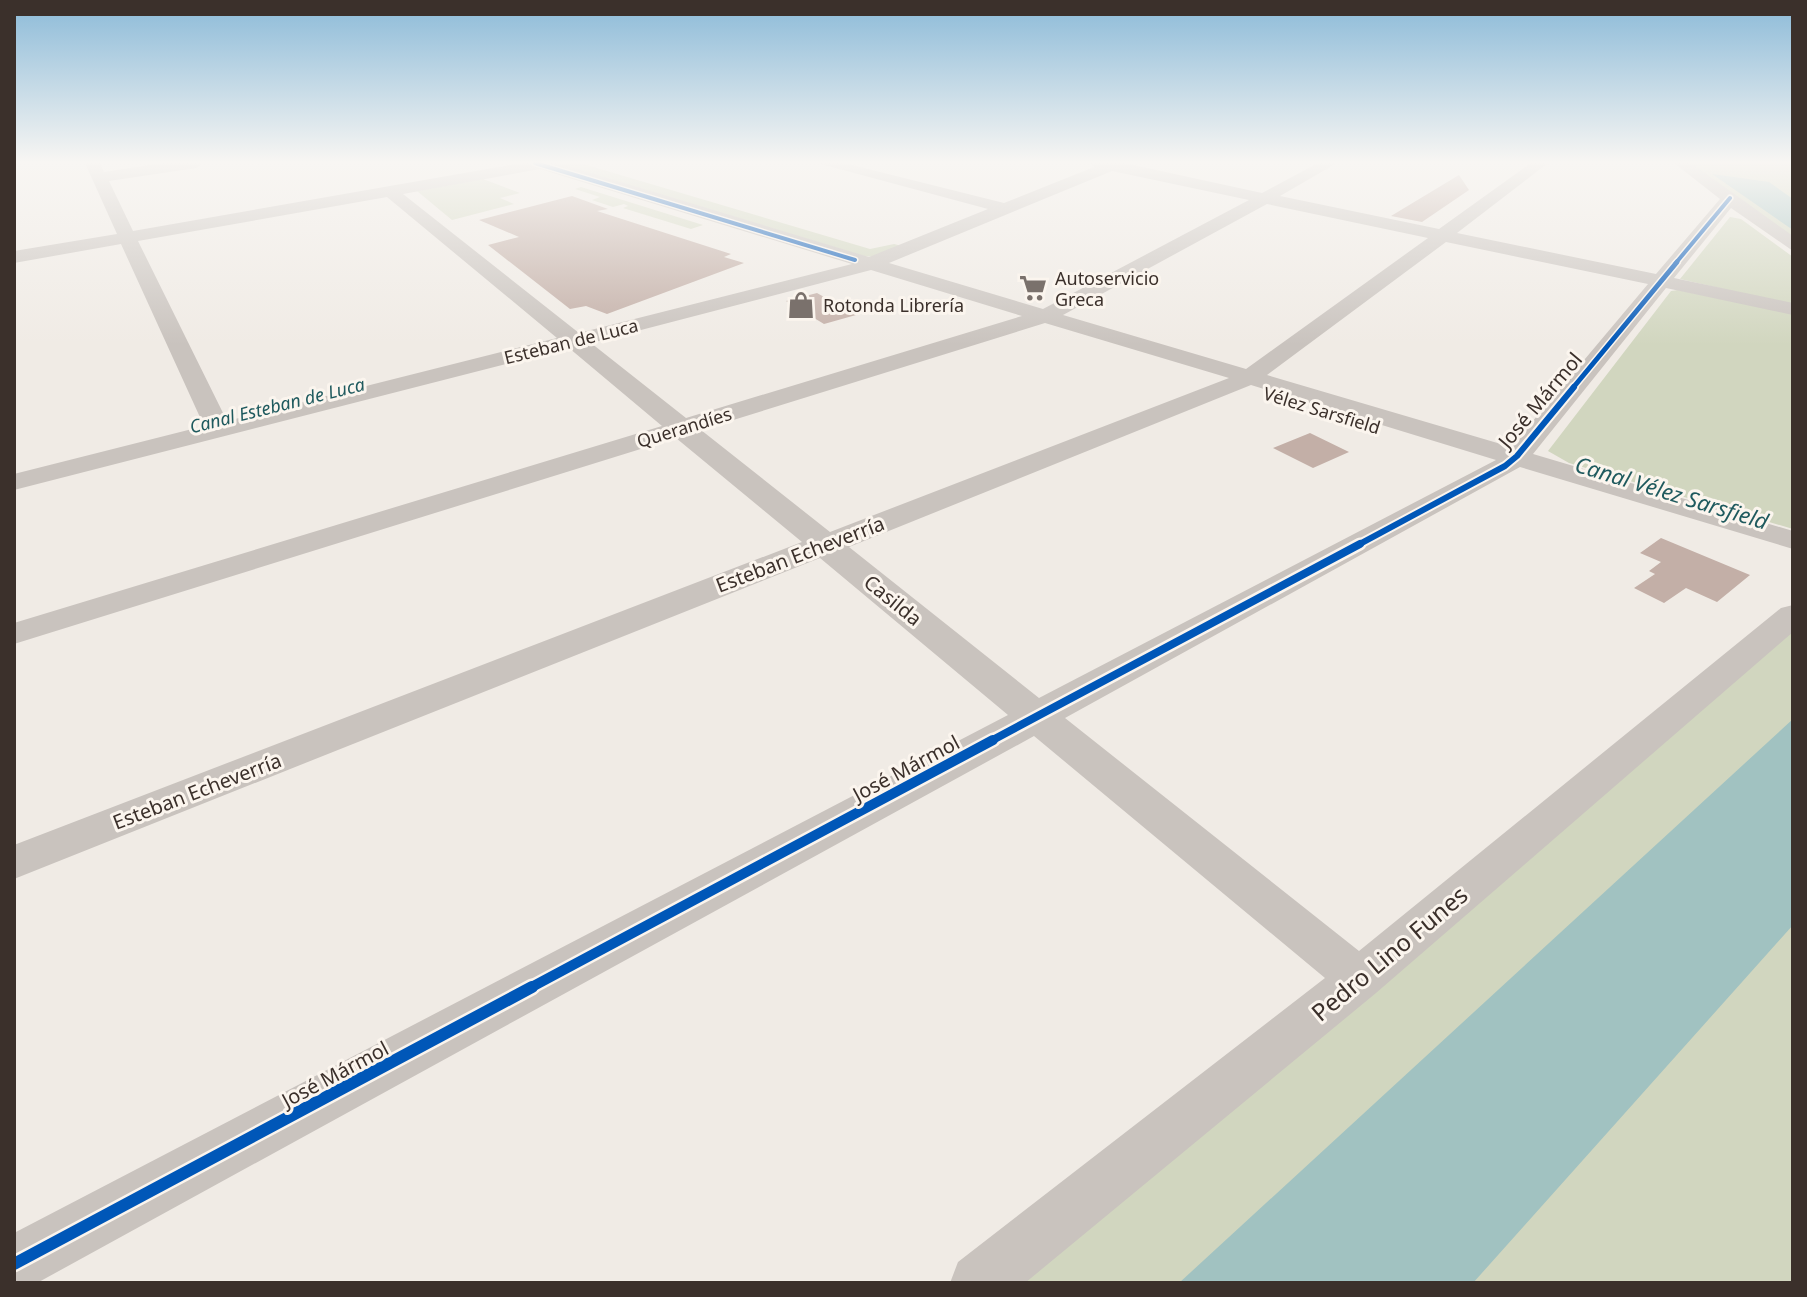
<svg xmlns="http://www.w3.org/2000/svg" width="1807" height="1297" viewBox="0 0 1807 1297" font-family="'Noto Sans',sans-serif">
  <rect width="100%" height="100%" fill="#f0ebe5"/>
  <path fill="#d1d6bf" d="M566,163H580L870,249L894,244L902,246L874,257L864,256L563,165Z
    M1682,163H1793V245Z
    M483,179L520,193L500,198L514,204L452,220L417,191Z
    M581,187L703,225L691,229L623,208L628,206L624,204L613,207L592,200L600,197L575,189Z
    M1730,217L1741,219L1793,257V305L1680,279Z
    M1678,290L1793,314V529L1569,463L1548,451L1671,291Z
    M1793,615V1283H979Z"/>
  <path fill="#a1c2c1" d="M1712,174L1769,182L1793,199V230Z
    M1793,719V925L1473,1283H1179Z"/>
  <path fill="#c3afa7" d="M1459,175L1469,190L1422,222L1391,216Z
    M572,196L608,209L597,211L731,254L724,257L744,263L607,314L586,306L570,309L488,245L519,237L479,220Z
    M817,293L856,315L824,324L786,301Z
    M1310,433L1349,452L1313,468L1273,448Z
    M1661,538L1750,575L1717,602L1686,588L1664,603L1634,588L1655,574L1649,571L1661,562L1640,553Z"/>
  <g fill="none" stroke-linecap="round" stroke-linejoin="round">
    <path fill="#c9c3be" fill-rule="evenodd" d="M85,163H100L104,172L163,163H203L196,168L109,181L133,231L522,163H558L869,257L988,209L817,163H844L1004,203L1094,167L1090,163H1124L1262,193L1318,163H1337L1280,196L1439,229L1531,163H1548L1457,233L1656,274L1720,199L1674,163H1691L1793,236V251L1731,208L1674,278L1793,303V315L1666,288L1533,454L1793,531V549L1520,467L1065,718L1359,951L1781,608L1793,605V632L1376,993L1025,1283H950L958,1262L1325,978L1034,736L37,1283H14V1233L1008,715L820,558L14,879V845L802,542L676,438L14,644V623L662,426L569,348L14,490V474L204,426L121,244L14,263V251L117,234ZM540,169L852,264L579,333L403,194ZM1112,171L1249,200L1043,309L889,263ZM387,197L557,338L227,421L138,241ZM1267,204L1428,238L1246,369L1063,315ZM1446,242L1648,284L1511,447L1267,375ZM871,270L1022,316L686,418L591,343ZM1045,323L1229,378L830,532L701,430ZM1251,385L1496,460L1039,698L849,547Z"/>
    <g stroke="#fbf5ee" stroke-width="7">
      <path id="cycleway-far5" d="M535,163L855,260
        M1675,264L1730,198"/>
    </g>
    <g stroke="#fbf5ee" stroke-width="8">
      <path id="cycleway-far4" d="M1572,389L1677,262"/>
    </g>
    <g stroke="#fbf5ee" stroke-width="10">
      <path id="cycleway-far3" d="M1356,546L1505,466L1517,456L1574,387"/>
    </g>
    <g stroke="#fbf5ee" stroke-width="13">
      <path id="cycleway-far2" d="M989,742L1360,544"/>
    </g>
    <g stroke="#fbf5ee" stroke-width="15">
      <path id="cycleway-far1" d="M528,989L993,740"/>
    </g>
    <g stroke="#fbf5ee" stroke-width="17">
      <path id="cycleway" d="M14,1264L532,987"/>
    </g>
    <use href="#cycleway-far5" stroke="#0057b8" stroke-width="4"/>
    <use href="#cycleway-far4" stroke="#0057b8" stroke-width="5"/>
    <use href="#cycleway-far3" stroke="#0057b8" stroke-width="6"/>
    <use href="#cycleway-far2" stroke="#0057b8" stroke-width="8"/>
    <use href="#cycleway-far1" stroke="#0057b8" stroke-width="10"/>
    <use href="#cycleway" stroke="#0057b8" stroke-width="12"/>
  </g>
  <linearGradient id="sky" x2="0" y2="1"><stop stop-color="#8bbad8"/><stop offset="0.47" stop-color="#f8f6f3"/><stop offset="1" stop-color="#f8f6f3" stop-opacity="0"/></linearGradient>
  <rect width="1807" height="345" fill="url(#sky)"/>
  <defs>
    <g id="supermarket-bare" transform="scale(2.16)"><path d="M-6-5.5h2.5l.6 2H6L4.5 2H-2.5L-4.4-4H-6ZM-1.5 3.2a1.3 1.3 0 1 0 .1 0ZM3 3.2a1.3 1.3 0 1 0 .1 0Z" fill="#7a716c" stroke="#fbf5ee" stroke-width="2.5" paint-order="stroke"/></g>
    <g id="shop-bare" transform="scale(2.16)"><path d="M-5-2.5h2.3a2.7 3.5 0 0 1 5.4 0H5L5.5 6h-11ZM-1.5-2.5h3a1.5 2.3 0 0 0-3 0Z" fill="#7a716c" stroke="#fbf5ee" stroke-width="2.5" paint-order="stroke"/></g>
  </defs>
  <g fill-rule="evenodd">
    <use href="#supermarket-bare" x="1033" y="288"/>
    <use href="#shop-bare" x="801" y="305"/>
  </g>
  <g text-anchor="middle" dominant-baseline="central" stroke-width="6" stroke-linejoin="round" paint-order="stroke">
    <g font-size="18" fill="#3b302b" stroke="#fbf5ee" text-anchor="start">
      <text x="1055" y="278">Autoservicio<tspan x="1055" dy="21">Greca</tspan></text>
      <text x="823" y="305">Rotonda Librería</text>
    </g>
    <g font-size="18" fill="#3b302b" stroke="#fbf5ee">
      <text transform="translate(571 341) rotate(-14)">Esteban de Luca</text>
      <text transform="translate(1322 410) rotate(17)">Vélez Sarsfield</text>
      <text transform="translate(684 427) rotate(-17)">Querandíes</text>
    </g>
    <g font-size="18" font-style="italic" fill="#1f5a5e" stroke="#fbf5ee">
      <text transform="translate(277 405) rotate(-14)">Canal Esteban de Luca</text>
    </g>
    <g font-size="20" fill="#3b302b" stroke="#fbf5ee">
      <text transform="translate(1540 400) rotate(-50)">José Mármol</text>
      <text transform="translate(800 554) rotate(-21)">Esteban Echeverría</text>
      <text transform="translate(893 600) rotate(39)">Casilda</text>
      <text transform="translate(906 768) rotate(-28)">José Mármol</text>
      <text transform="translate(197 791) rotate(-21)">Esteban Echeverría</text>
      <text transform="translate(335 1074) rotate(-28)">José Mármol</text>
    </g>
    <g font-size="22" font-style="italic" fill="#1f5a5e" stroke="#fbf5ee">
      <text transform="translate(1672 492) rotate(17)">Canal Vélez Sarsfield</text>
    </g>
    <g font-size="24" fill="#3b302b" stroke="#fbf5ee">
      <text transform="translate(1389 953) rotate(-40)">Pedro Lino Funes</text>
    </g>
  </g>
  <rect width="1807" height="1297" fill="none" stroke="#3b302b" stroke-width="32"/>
</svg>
